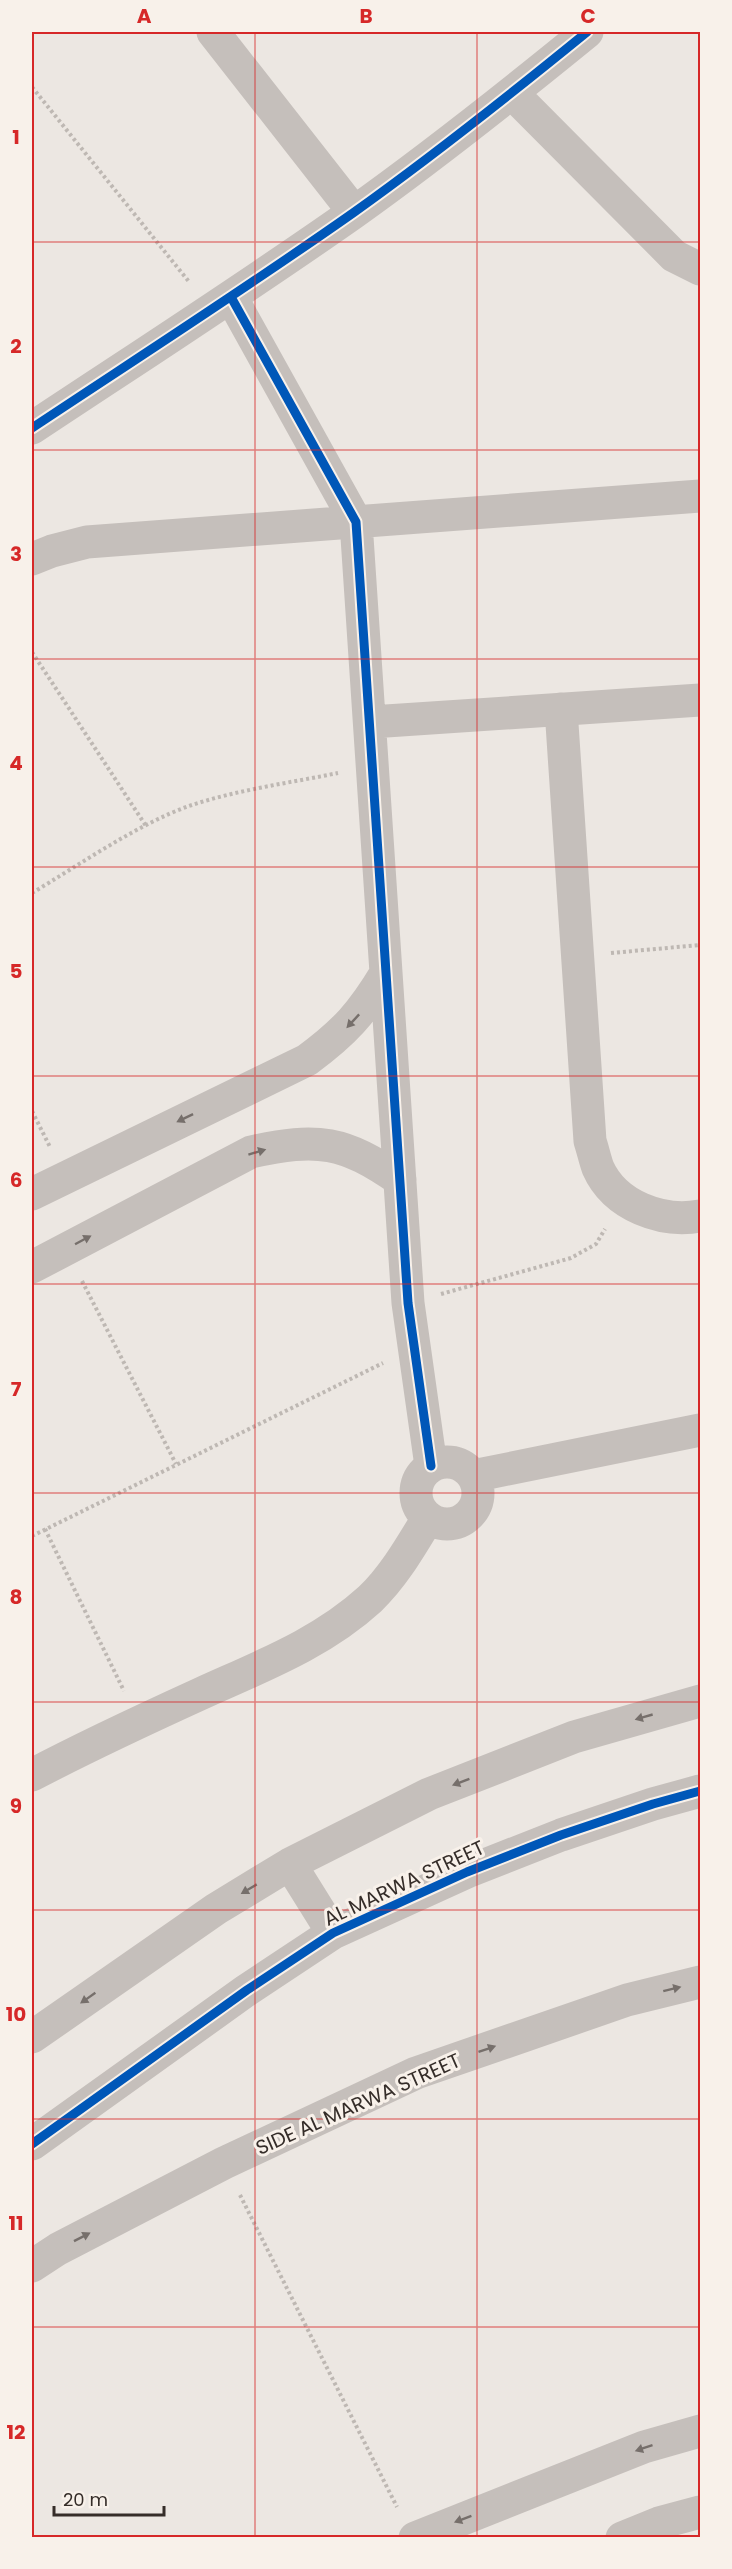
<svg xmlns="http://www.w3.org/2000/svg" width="732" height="2569" viewBox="0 0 732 2569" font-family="Poppins,sans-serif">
  <rect width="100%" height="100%" fill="#ece7e2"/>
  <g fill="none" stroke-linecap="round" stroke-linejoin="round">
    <path stroke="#beb8b3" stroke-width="4" stroke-dasharray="3 3" stroke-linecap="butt" d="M32,87L190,283
      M32,652L146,826
      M32,893C79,865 138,824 189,806C236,790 289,783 338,773
      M611,953L700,945
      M32,1111L50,1147
      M82,1281L176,1464
      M441,1294L571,1258L596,1244L605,1229
      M45,1529L124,1691
      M32,1536L383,1363
      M240,2195L397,2507"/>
    <path stroke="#c5bfbb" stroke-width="33" d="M213,32L354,212
      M512,93L674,256L700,269
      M231,297L356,522L408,1303L431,1466
      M32,428C139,357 248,287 353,213C433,156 511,94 587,32
      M32,559L52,551L87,542L700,496
      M561,709L590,1141C593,1150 595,1160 598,1168C615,1206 662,1223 700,1216
      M371,722L700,700
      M32,1194L307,1060C345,1032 362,1013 386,973
      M32,1267L251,1152C318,1137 344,1141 400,1180
      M416 1493a31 31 0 1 1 62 0a31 31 0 1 1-62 0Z
      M473,1476L700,1430
      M32,1775C87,1746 143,1720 200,1694C259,1667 321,1644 370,1599C394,1576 411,1546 428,1518
      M290,1864L333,1933
      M32,2037L216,1909L290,1864L429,1794L574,1737L700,1701
      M32,2144L247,1990L333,1933L467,1872L561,1835L653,1804L700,1791
      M32,2266L58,2249L224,2163L416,2073L627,2000L700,1982
      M415,2538L644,2447L700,2431
      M622,2538L659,2523L700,2512"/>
    <g stroke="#f8f1ea" stroke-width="13">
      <path id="cycleway" d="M231,297L356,522L408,1303L431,1466
        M32,428C139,357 248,287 353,213C433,156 511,94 587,32
        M32,2144L247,1990L333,1933L467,1872L561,1835L653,1804L700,1791"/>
    </g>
    <use href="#cycleway" stroke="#0057b8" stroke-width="9"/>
  </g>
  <defs><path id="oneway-solid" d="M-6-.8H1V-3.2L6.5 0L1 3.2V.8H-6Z" transform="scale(1.5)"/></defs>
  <g fill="#766f6b">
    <use href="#oneway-solid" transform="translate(353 1021) rotate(133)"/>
    <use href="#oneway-solid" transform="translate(185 1118) rotate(154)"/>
    <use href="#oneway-solid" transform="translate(257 1152) rotate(-17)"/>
    <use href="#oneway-solid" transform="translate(83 1240) rotate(-28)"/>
    <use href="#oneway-solid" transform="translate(644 1717) rotate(164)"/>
    <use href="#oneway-solid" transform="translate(461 1782) rotate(159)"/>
    <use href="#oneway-solid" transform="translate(249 1889) rotate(149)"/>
    <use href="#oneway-solid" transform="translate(672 1989) rotate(-14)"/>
    <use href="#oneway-solid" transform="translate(88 1998) rotate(145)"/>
    <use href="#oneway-solid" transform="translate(487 2049) rotate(-19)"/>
    <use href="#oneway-solid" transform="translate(82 2237) rotate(-27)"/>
    <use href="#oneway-solid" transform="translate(644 2448) rotate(161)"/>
    <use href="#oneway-solid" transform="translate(463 2519) rotate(159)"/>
  </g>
  <path fill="none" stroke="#d62828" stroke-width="1.5" stroke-opacity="0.55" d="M255,32V2538M477,32V2538M32,242H700M32,450H700M32,659H700M32,867H700M32,1076H700M32,1284H700M32,1493H700M32,1702H700M32,1910H700M32,2119H700M32,2327H700"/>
  <g text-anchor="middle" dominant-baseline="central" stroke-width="6" stroke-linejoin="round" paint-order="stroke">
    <g font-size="20" fill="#352d29" stroke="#f8f1ea">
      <text transform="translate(404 1883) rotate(-25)">AL MARWA STREET</text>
      <text transform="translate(358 2104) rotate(-24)">SIDE AL MARWA STREET</text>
    </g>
  </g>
  <rect width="732" height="2569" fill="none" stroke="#f8f1ea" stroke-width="66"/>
  <path d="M54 2506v9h110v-9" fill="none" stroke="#352d29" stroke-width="3"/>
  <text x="63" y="2506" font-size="18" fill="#352d29" stroke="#f8f1ea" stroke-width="4.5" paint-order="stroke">20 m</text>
  <rect x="33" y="33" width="666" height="2503" fill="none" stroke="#d62828" stroke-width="2"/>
  <g font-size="20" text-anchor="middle" font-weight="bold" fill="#d62828">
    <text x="144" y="23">A</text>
    <text x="366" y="23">B</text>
    <text x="588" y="23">C</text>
    <text x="16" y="144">1</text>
    <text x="16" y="353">2</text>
    <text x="16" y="561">3</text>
    <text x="16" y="770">4</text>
    <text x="16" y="978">5</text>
    <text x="16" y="1187">6</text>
    <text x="16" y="1396">7</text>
    <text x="16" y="1604">8</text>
    <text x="16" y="1813">9</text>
    <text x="16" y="2021">10</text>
    <text x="16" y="2230">11</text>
    <text x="16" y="2439">12</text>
  </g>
</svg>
